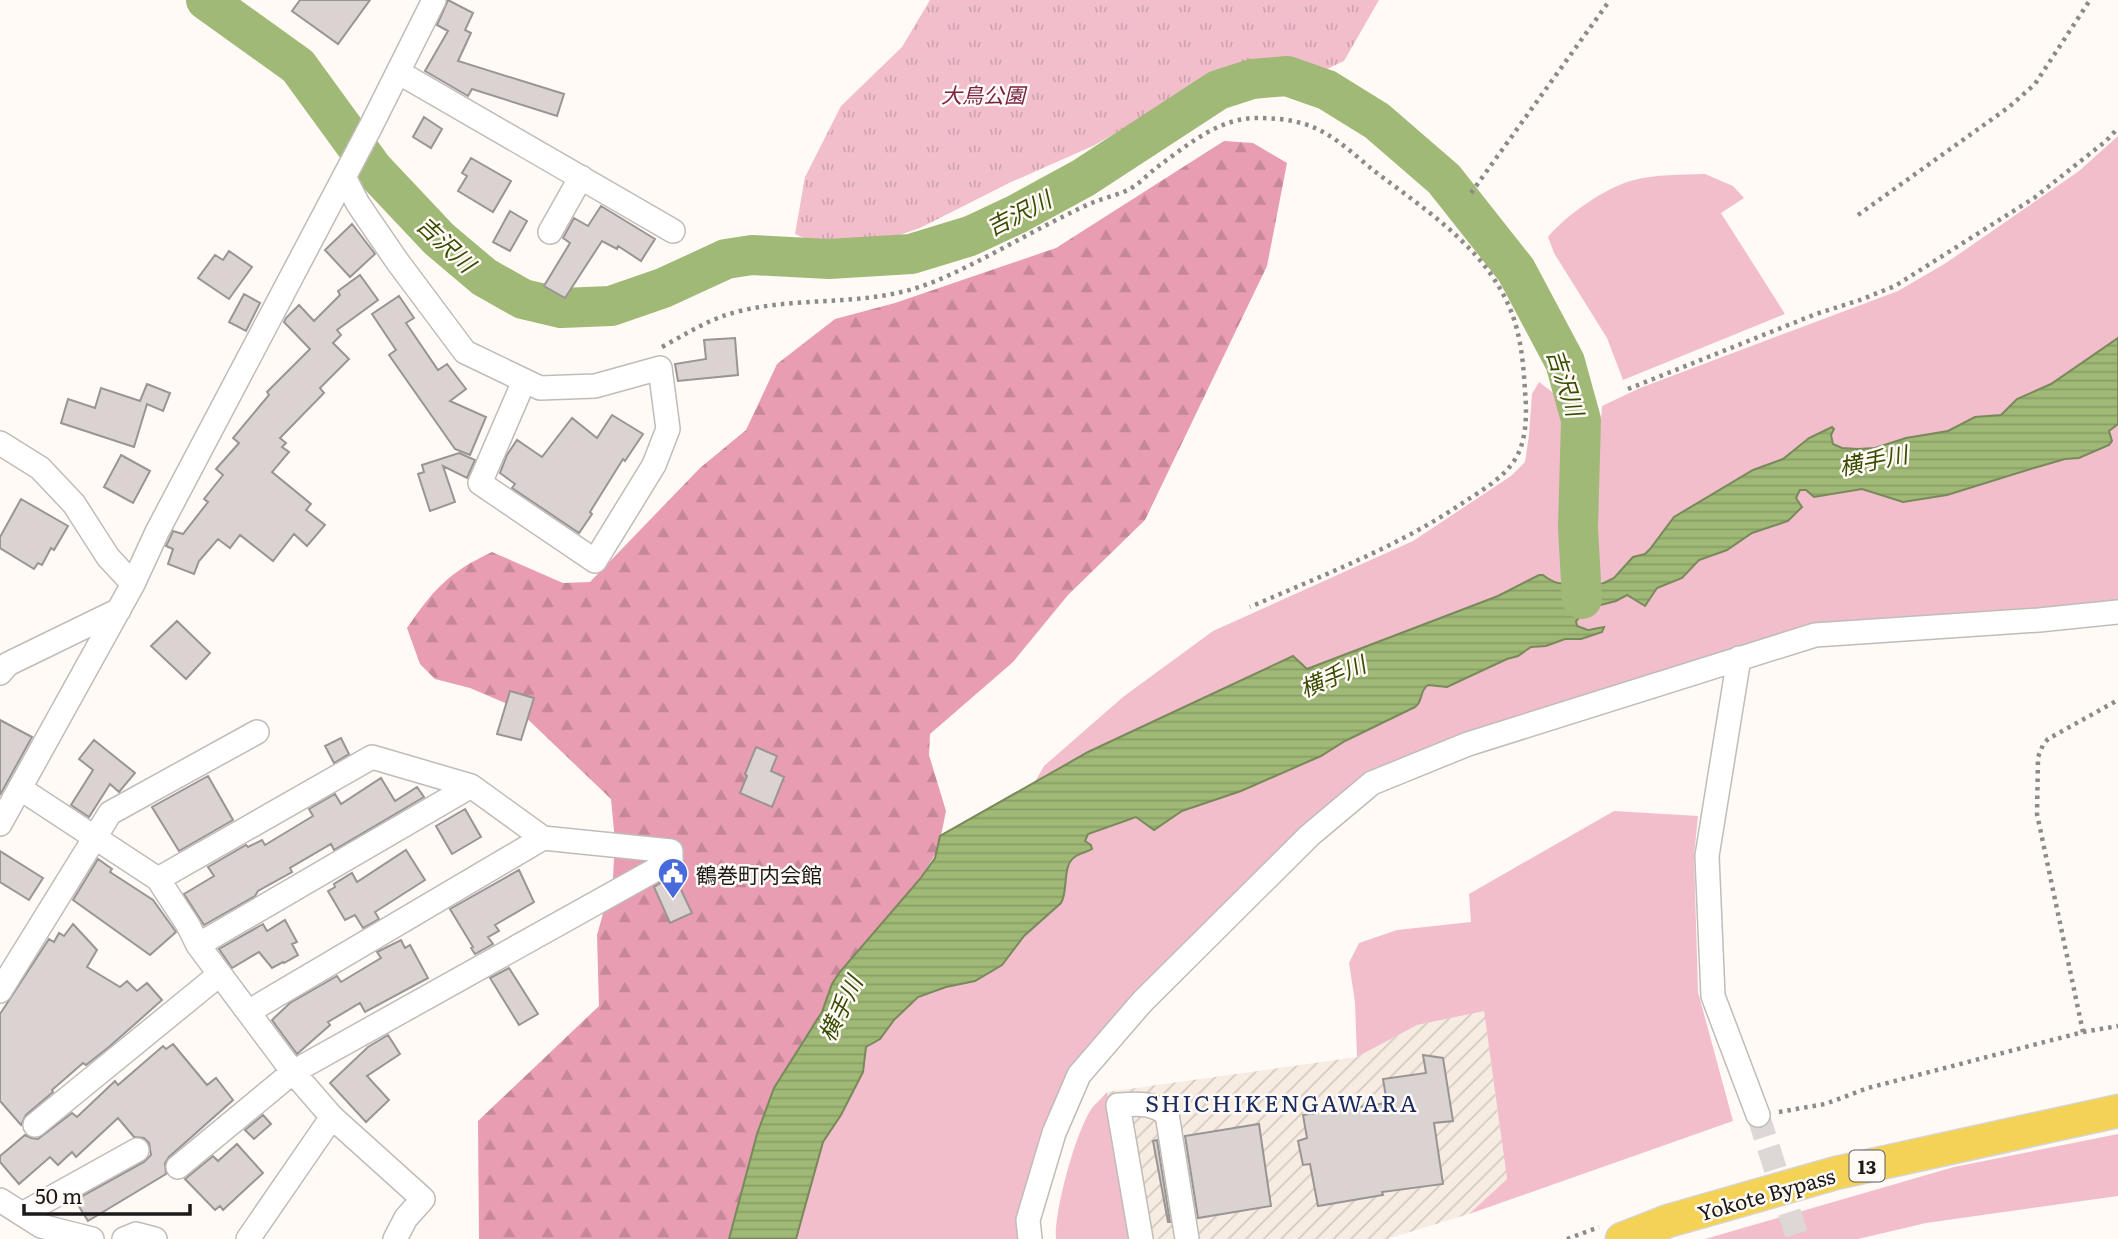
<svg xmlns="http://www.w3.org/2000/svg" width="2118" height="1239" viewBox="0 0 2118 1239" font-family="Literata,'Noto Sans JP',serif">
  <defs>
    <pattern id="industrial-furrows" width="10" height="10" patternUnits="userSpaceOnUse" patternTransform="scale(1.75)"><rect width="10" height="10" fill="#f7ece2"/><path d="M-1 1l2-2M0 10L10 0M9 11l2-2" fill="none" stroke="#d3cac1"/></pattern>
    <pattern id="forest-firs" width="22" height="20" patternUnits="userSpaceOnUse" patternTransform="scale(1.75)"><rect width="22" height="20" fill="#e89db2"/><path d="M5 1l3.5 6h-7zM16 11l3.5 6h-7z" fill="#c68798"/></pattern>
    <pattern id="park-tufts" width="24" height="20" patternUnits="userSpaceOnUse" patternTransform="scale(1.75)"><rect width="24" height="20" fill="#f2becc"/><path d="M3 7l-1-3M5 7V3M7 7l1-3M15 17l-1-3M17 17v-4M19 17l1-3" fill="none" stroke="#cfa3af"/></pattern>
    <pattern id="water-rules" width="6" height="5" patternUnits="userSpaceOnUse" patternTransform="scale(1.75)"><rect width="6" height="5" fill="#a0b976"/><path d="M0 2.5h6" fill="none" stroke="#899e66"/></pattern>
  </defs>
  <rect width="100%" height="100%" fill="#fffaf6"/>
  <path fill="url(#industrial-furrows)" d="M1484,1010L1507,1179L1469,1214L1387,1239H1133L1107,1092L1357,1057L1417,1025Z"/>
  <path fill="#f2becc" d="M2118,136V338L2051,384L2017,399L2001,415L1975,417L1948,431L1906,438L1875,448L1858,450L1842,448L1833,444L1831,427L1809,438L1783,459L1753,470L1656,541L1645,554L1633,557L1614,578L1604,583L1594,576L1587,558L1584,522L1588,482L1599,447L1602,406L1640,388L1898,291L1946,263L2079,171Z
    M1705,174L1733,186L1744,198L1721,213L1785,314L1623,380L1607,338L1554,253L1548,237C1566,215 1606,187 1634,180C1657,174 1681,175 1705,174Z
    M1539,382L1556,395L1566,420L1572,463L1563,494L1572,523L1571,556L1576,565L1574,576L1570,583L1552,582L1543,575H1539L1498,596L1307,669L1293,656L1088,752L1035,782L1044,766L1123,697L1213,631L1413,541L1511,476L1525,462L1529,435L1532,394Z
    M2118,424V612L1815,635L1372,783L1080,1075L1030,1239H796L823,1142L841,1115L864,1067L866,1048L880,1039L894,1020L918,997L946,987L975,981L1001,965L1024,936L1061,903L1065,892L1067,870L1074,857L1087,852L1085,841L1088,834L1136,817L1154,829L1182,811L1241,791L1321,756L1345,741L1415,707L1424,688L1428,685L1447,687L1507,659L1518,656L1531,647L1546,646L1565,639H1581L1596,633L1594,628L1582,629L1575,624C1586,605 1607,604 1627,595L1645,606L1657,588L1682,578L1699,560L1727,550L1752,533L1788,521L1801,504L1796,498L1800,491L1806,490L1814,497L1862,489L1903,502L1947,495L2034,468L2065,459L2079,458L2109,445L2112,441L2108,431Z
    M1614,811L1698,816L1694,856L1698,992L1733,1121L1469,1214L1507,1179L1484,1011L1417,1025L1357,1057L1355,1002L1349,963L1359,943L1397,930L1471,922L1469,894Z
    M1107,1092L1133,1239H1056C1054,1211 1076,1131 1092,1108C1096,1103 1102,1098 1107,1092Z
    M2118,1134V1196L1926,1223L1858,1239H1705L1954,1167Z"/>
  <path fill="url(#forest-firs)" d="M1224,141L1253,143L1287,163L1267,266L1145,520L1068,595L1013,662L930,734L929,755L946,811L938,850L920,879L839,973L832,984L822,1012L774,1088L757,1134L729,1239H479L478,1121L599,1006L597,935L613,878L615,841L611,799L515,707L470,688L435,679L420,664L407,628C434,589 449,572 492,552L563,583L590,582L700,468L746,430L777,364L835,319L895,303L1056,248Z"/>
  <path fill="url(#park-tufts)" d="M930,0H1379L1344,61L1325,70L1280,63L1211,77L1095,145L1009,183L920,228L867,246L825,247L795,234L805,177L841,106L902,47Z"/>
  <path fill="url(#water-rules)" stroke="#78895a" stroke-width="2" d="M2118,338V424L2109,431L2112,441L2109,445L2079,458L2065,459L2034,468L1947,495L1903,502L1862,489L1814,497L1806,490H1800L1796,498L1802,507L1788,521L1752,533L1727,550L1699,560L1682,578L1657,588L1645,606L1627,595L1616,601L1589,608L1576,621L1577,626L1588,630L1604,627L1602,632L1581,639H1565L1546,646L1531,647L1518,656L1507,659L1447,687L1428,685C1419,691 1423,702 1415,707L1345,741L1321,756L1241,791L1182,811L1154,830L1136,817L1088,834L1085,841L1091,845L1092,849C1087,852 1081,853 1076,856C1061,865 1069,890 1061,903L1024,936L1002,965L975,981L946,987L918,997L894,1020L880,1039L866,1047L863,1072L841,1115L823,1142L796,1239H729L757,1134L774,1088L822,1012L832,984L839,973L920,879L935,858L940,836L1088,752L1293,656L1307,669L1498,596L1539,575H1543C1552,582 1559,585 1570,583L1574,576L1583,577L1588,584L1604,583L1614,578L1633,557L1645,554L1650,549L1674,517L1753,470L1783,459L1809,438L1832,427L1834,429L1831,435L1833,444L1842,448L1858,449L1875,448L1906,438L1948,431L1975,417L2001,415L2017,399L2051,384Z"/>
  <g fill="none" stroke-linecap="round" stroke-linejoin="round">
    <path stroke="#a0b976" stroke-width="40" d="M206,0L298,66L373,169L439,239L484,277L523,299L561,308L611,306L663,288L726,259L752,255L829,259L911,254L970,236L1017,214L1083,178L1218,90L1252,79L1287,76L1327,90L1377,121L1444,179L1516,270L1565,362L1581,420L1578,528L1582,599"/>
  </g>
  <path fill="#dad3d2" stroke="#9a9493" stroke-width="2" d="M300,0H370L338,44L292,11Z
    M448,0L473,13L465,30L471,33L458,61L564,94L557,116L472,89L468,96L425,71L448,31L437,25Z
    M424,117L442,129L431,148L413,137Z
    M471,158L511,181L493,212L458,191L467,176L462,173Z
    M601,206L655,239L641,261L618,246L617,249L602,241L565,298L544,286L570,243L563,238L574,218L588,226Z
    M510,211L527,221L510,251L493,242Z
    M352,224L375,254L350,277L325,250Z
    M229,251L252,267L229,299L198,278L215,255L223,260Z
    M360,275L378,300L337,330L341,335L333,343L349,359L320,388L324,393L280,438L286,443L282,447L289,452L272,472L311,504L306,510L325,525L307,546L294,534L273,561L240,535L230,548L218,539L199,561L194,574L168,564L173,549L166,546L170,538L173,531L183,534L208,502L204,499L223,475L216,469L239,443L233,438L269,395L267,392L310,349L284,322L286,318L299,305L314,321L340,295L338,291Z
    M244,294L260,303L246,331L229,322Z
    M399,296L414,318L406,323L438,370L447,364L466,389L450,401L486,417L470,455L455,449L389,355L396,350L372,314Z
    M735,338L738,375L678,381L675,364L706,359L704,340Z
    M147,384L170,393L163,411L147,404L134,447L61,423L68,399L95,408L101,388L140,401Z
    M612,415L643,434L625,461L623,459L590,512L592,514L579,533L512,488L515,484L500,473L507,455L517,440L542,457L572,418L597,438Z
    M459,453L475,460L467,478L443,466L455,502L430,511L418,474L424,472L422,465Z
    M121,455L150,471L133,503L104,487Z
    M21,499L68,526L54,550L51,548L42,565L38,563L34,569L0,548V537Z
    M177,621L210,653L186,679L151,646Z
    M510,691L534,698L521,740L497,734Z
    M0,720L32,737L0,795Z
    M341,738L349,754L334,763L325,746Z
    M94,740L135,773L119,792L110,784L89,817L71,805L93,770L79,759Z
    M756,747L777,756L771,771L784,777L772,807L740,793L747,776L745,774Z
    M208,776L233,820L179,851L152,807Z
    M381,778L395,801L417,787L424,797L334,850L331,844L290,868L292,872L258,891L255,896L204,925L184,894L214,876L208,867L246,845L248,847L262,840L265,845L313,816L309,809L335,794L341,804Z
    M465,809L481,837L452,854L436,826Z
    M406,850L425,880L375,912L379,919L363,928L355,915L345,920L328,891L335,887L334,884L352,873L357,882Z
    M0,851L43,878L29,900L0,882Z
    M98,859L112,869L110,872L153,900L176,932L150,955L73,900Z
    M519,870L534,902L495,925L499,931L488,937L493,944L475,954L471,948L473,947L450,909Z
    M674,875L692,913L670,923L654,887Z
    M285,920L297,942L292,944L298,955L284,963L283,962L272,968L259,952L232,968L219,949L263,924L267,931Z
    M73,924L97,950L87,967L120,987L127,981L137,991L147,983L162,1000L109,1047L86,1065L83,1063L52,1090L53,1092L26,1115L21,1125L0,1101V1014L49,939L54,942L59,933L64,936Z
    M401,940L405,948L410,945L428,978L365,1012L360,1003L328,1022L330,1025L297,1054L272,1020L290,1003L337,976L341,982L381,958L377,952Z
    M509,968L538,1014L519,1025L490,978Z
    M388,1035L400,1054L367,1076L389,1100L366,1122L330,1083L368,1047Z
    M173,1044L207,1085L216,1078L233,1100L169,1157L165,1163L166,1174L88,1221L75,1200L144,1162L151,1155L149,1143L144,1138L134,1137L118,1118L76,1157L72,1152L58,1165L50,1157L19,1184L0,1162V1156L25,1135L31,1138L38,1139L72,1113L77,1117L115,1081L118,1085L163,1046L166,1049Z
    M1423,1055L1443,1058L1453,1121L1434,1123L1443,1184L1382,1192L1383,1195L1318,1206L1310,1164L1303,1165L1298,1141L1307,1138L1303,1115L1387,1103L1383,1079L1426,1073Z
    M263,1115L271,1124L254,1139L245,1130Z
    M1259,1124L1271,1206L1198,1218L1185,1136Z
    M1157,1140L1170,1222H1168L1153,1141Z
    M237,1144L263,1173L223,1210L220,1206L215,1210L185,1179L213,1156L218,1161Z"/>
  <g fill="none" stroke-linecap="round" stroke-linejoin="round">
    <path stroke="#ddd8d5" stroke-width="23" stroke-dasharray="23 11" stroke-linecap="butt" d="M1758,1115L1798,1239"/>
    <g stroke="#c0bcb8" stroke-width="26">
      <path id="minor" d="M398,72L673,231
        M344,177L358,204L397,261L465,352L540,388L595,386L660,368L668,429L654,465L595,561L480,483L524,381
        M550,232L581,177
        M0,443L40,468L74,504L108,557L133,584
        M1739,658L1707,856L1713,996L1758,1115
        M0,673L8,664L119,610
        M21,789L158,879L188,925L198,945L293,1072L332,1117L423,1199L406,1218L395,1239
        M0,824L133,584L157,532L371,126L434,0
        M158,879L372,757L471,786L543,838L671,851V861L293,1072L178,1167
        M198,945L471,786
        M0,991L110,813L257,732
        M248,1012L543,838
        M35,1125L220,974
        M0,1200L41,1226L92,1239
        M22,1214L137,1150
        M124,1239L136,1234L155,1239
        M248,1239L332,1117
        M1030,1239L1028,1220L1054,1133L1079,1075L1142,1002L1310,835L1372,783L1468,744L1815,635L2039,620L2118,612
        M1141,1239L1118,1105C1138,1104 1151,1102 1167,1114L1187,1239"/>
    </g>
    <g stroke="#d6d6d6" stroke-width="35">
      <path id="highway" d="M1622,1239L1668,1221L1836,1173L2118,1111"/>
    </g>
    <path stroke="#8d8a87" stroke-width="4.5" stroke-dasharray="3.5 5" stroke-linecap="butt" d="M1471,193L1610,0
      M1858,215L2009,107L2035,84L2090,0
      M662,347C688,333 710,318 740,311C811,294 874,310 945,277C994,255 1039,227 1087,205C1100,199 1115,196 1128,190C1138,185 1147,175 1156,168C1186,146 1220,117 1258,118C1276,118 1298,120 1315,128C1336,137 1356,156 1373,170C1420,206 1475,241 1503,294C1520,325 1523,357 1525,391C1527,413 1527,442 1514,461C1502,479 1481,491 1464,502C1398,547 1323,575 1250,607
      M1628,389L1816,314L1860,300L1895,286L2034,198L2106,141L2118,128
      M2083,1032L2118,1026
      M1779,1112L1825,1104L1868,1088L2083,1032L2037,814L2038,757L2043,745L2048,739L2118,700
      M1567,1239L1599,1227"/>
    <use href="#minor" stroke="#fff" stroke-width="23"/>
    <use href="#highway" stroke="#f3d255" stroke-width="32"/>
  </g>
  <defs>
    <g id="civic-pin" transform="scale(1.575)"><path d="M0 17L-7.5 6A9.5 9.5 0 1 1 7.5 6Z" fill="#476add" stroke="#fffaf6"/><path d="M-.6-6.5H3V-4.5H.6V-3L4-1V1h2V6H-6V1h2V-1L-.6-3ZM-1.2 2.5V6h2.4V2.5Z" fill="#fff"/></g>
  </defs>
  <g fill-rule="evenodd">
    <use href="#civic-pin" x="673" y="873"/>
  </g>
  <g text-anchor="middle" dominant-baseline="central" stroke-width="5" stroke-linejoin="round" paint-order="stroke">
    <rect fill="#fffaf6" stroke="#605d5b" stroke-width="2" x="1849.5" y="1150.5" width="35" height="31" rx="5"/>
    <g font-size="19" font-weight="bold" fill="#1c1a19">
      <text x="1867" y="1166">13</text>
    </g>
    <g font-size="21" font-style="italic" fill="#782143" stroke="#fffaf6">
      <text x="983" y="93">大鳥公園</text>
    </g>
    <g font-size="21" fill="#1c1a19" stroke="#fffaf6" text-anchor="start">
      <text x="696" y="873">鶴巻町内会館</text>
    </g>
    <g font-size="21" fill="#1c1a19" stroke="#fffaf6">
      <text transform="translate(1766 1193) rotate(-16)">Yokote Bypass</text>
    </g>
    <g font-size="23" font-style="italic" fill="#384c00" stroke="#fffaf6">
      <text transform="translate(1018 212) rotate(-27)">吉沢川</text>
      <text transform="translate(447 243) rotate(43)">吉沢川</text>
      <text transform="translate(1567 382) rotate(72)">吉沢川</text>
      <text transform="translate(1873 459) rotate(-11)">横手川</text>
      <text transform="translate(1332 675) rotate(-23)">横手川</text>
      <text transform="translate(839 1008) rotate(-64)">横手川</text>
    </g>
    <g font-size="23" letter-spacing="2" fill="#192a61" stroke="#fffaf6">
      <text x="1282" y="1102">SHICHIKENGAWARA</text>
    </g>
  </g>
  <path d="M24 1204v10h166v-10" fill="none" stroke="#1c1a19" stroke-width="3.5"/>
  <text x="35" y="1204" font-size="21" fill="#1c1a19" stroke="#fffaf6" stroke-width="5" paint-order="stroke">50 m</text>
</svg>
